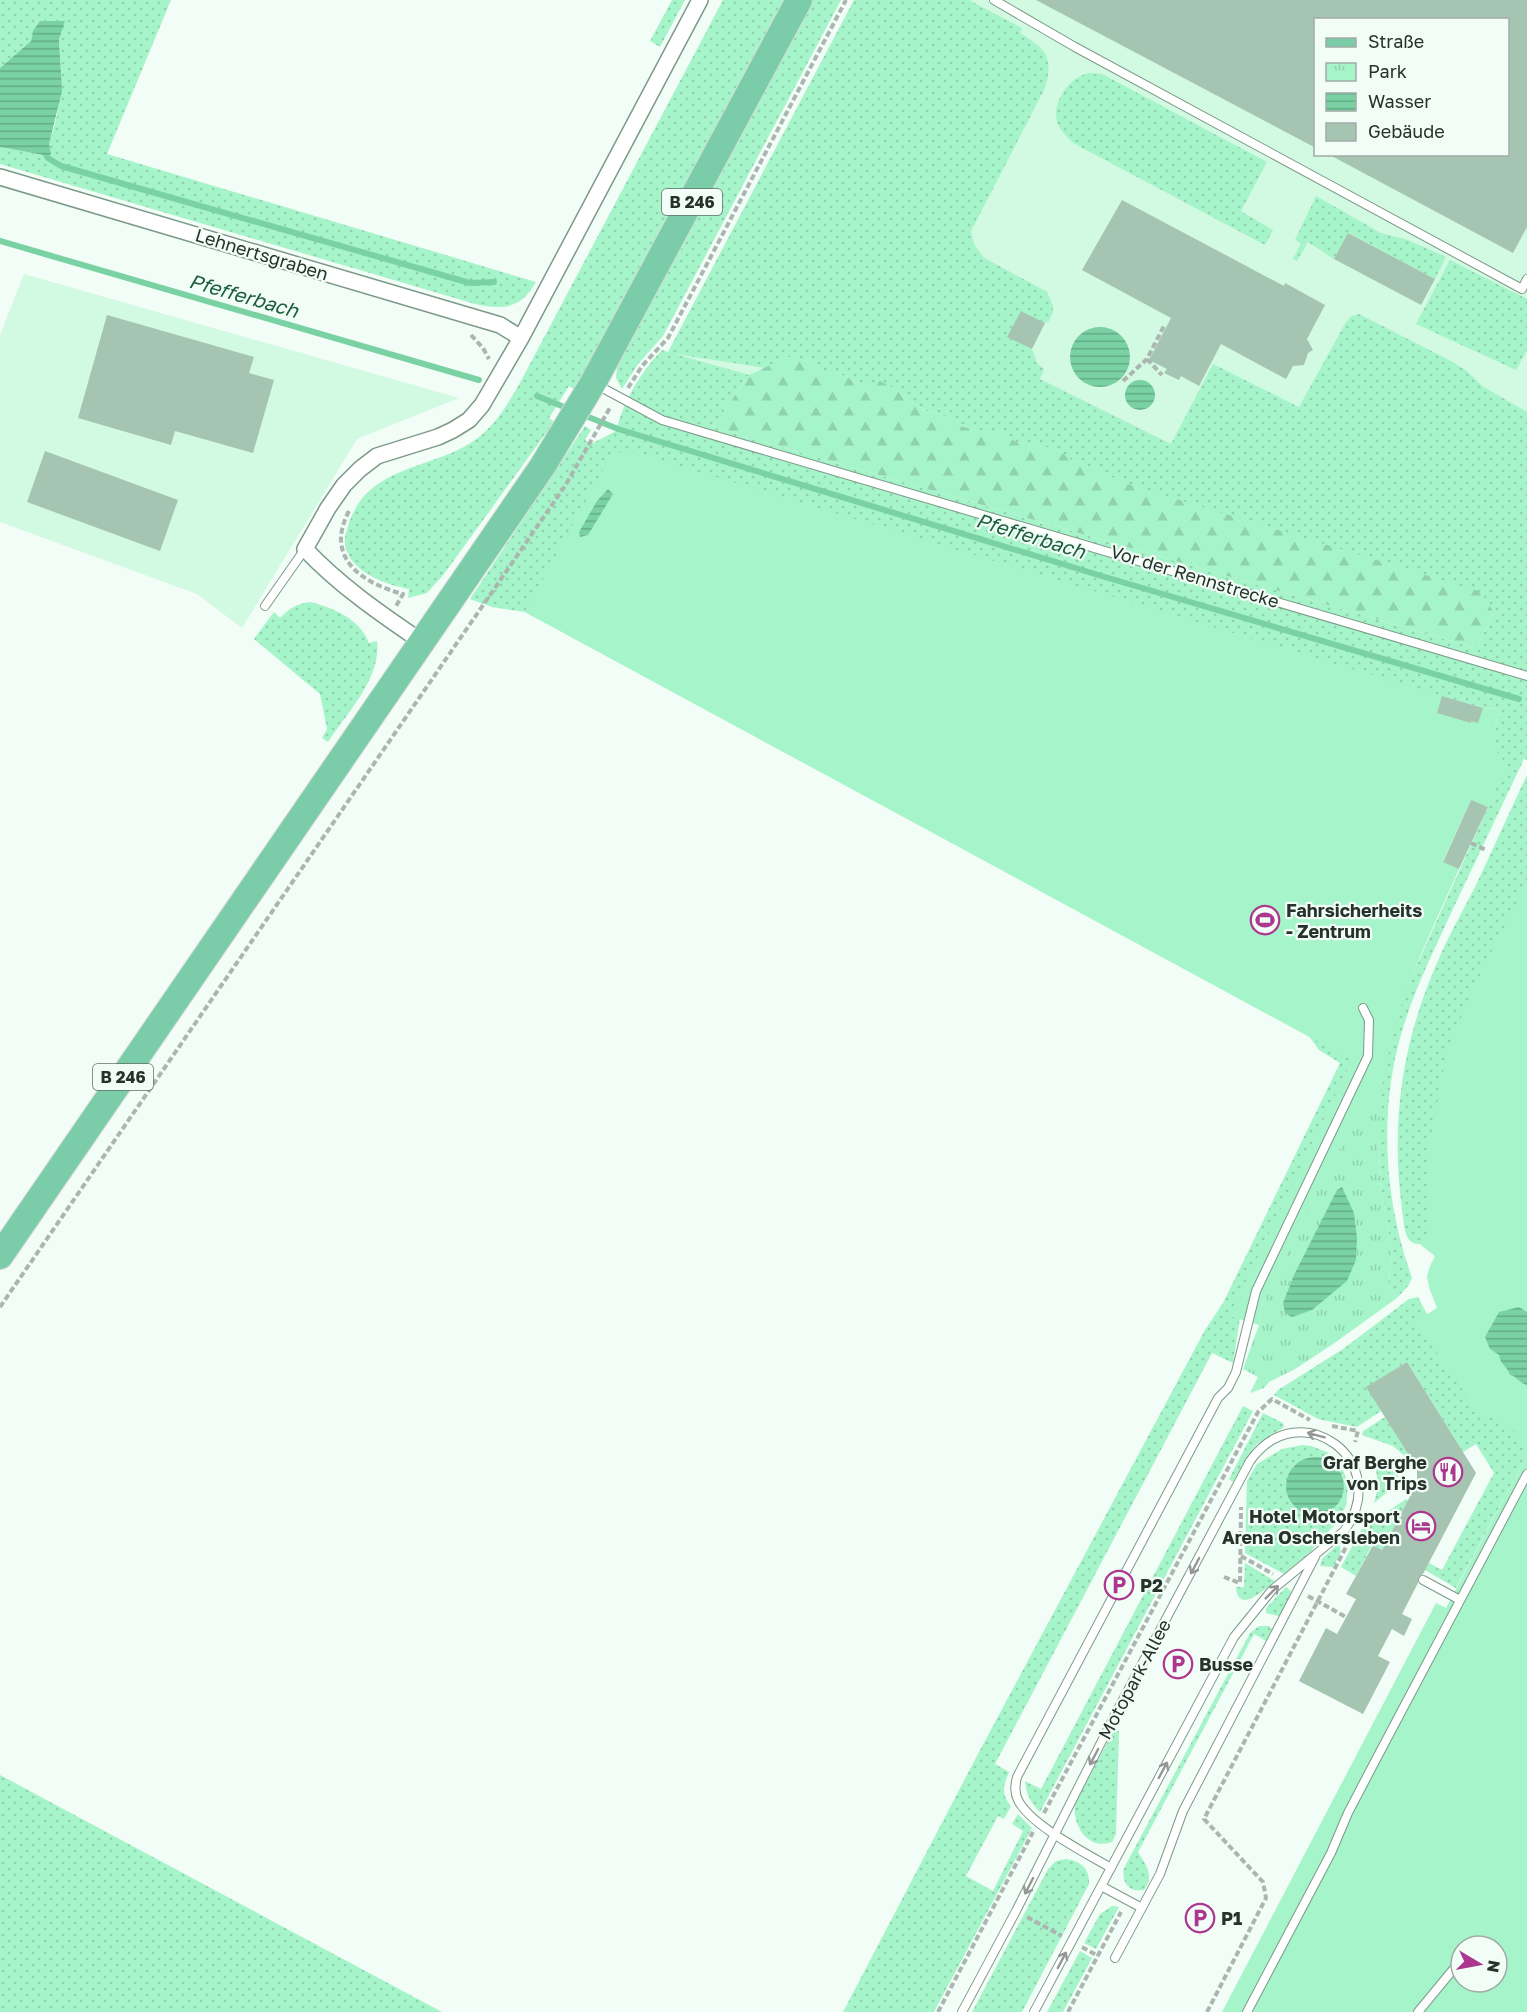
<svg xmlns="http://www.w3.org/2000/svg" width="1527" height="2012" viewBox="0 0 1527 2012" font-family="'Golos Text',sans-serif">
  <defs>
    <pattern id="grass-dots" width="8" height="8" patternUnits="userSpaceOnUse" patternTransform="scale(1.5)"><rect width="8" height="8" fill="#a6f4c9"/><path d="M2 2h.1M6 6h.1" fill="none" stroke="#8fd2ad" stroke-width="1.8" stroke-linecap="round"/></pattern>
    <pattern id="forest-firs" width="22" height="20" patternUnits="userSpaceOnUse" patternTransform="scale(1.5)"><rect width="22" height="20" fill="#a6f4c9"/><path d="M5 1l3.5 6h-7zM16 11l3.5 6h-7z" fill="#8fd2ad"/></pattern>
    <pattern id="park-tufts" width="24" height="20" patternUnits="userSpaceOnUse" patternTransform="scale(1.5)"><rect width="24" height="20" fill="#a6f4c9"/><path d="M3 7l-1-3M5 7V3M7 7l1-3M15 17l-1-3M17 17v-4M19 17l1-3" fill="none" stroke="#8fd2ad"/></pattern>
    <pattern id="water-rules" width="6" height="5" patternUnits="userSpaceOnUse" patternTransform="scale(1.5)"><rect width="6" height="5" fill="#7ad2a4"/><path d="M0 2.5h6" fill="none" stroke="#64ab86"/></pattern>
  </defs>
  <rect width="100%" height="100%" fill="#f1fdf6"/>
  <path fill="#d2f9e2" fill-rule="evenodd" d="M854,0H1527V604L668,352ZM1316,20H1508V154H1316Z
    M24,274L459,398L357,439L242,628L197,594L0,522V335Z"/>
  <path fill="url(#grass-dots)" fill-rule="evenodd" d="M0,0H171L107,154L536,282C521,309 503,310 475,304L0,164V147L43,155C62,120 62,78 59,39L33,31L31,41L0,68Z
    M672,0H685L660,47L650,41Z
    M723,0H785L575,390L569,386L549,418L554,422L444,574L427,593L408,598L409,589C387,585 353,573 346,549C343,540 346,532 349,523C369,464 433,470 475,440C497,424 509,402 522,379Z
    M810,0H841L663,336L638,364L622,389L616,378L618,361Z
    M854,0H969L1022,28L1020,33C1046,49 1054,57 1045,88L971,231L974,244L983,257L1047,292L1053,306V312L1049,321L1045,323L1021,311L1008,337L1032,349L1037,363L1044,369L1040,379L1171,444L1213,364L1299,407L1345,324L1351,316L1359,314L1449,360L1467,371L1482,386L1527,412V760L1524,759C1500,810 1476,860 1452,911C1430,959 1406,1006 1395,1059C1380,1131 1387,1208 1412,1278L1408,1286L1397,1298L1389,1285L1391,1250L1382,1192L1378,1144L1380,1096L1378,1051L1488,807L1471,800L1496,751L1494,741L1366,1035L1242,1305L1233,1363L1212,1353L995,1764L1009,1772C1003,1786 1001,1794 1011,1806L1004,1819L998,1816L966,1876L993,1891L1023,1831L1012,1824L1018,1814L1032,1828L934,2012H843L979,1752L1205,1330L1223,1303L1340,1063L1319,1050L1309,1036L525,612L492,607L470,599L585,426L591,430L585,440L591,444L616,431C624,400 640,373 662,350L668,352ZM675,354L766,368L788,357L807,361L819,374L838,373L865,386L897,390L906,399L927,411L950,416L963,427L999,434L1019,443L1058,449L1069,459L1097,469L1121,482L1494,613L1476,648L713,427L749,375ZM1442,696L1483,708L1500,709L1493,737Z
    M1090,73L1102,74L1267,162L1241,211L1273,230L1265,245L1075,144C1066,137 1055,126 1056,113C1057,95 1073,75 1090,73Z
    M1316,196L1381,233L1408,240L1446,257L1435,279L1349,233L1334,259L1308,242L1297,261L1293,259L1301,243L1295,240Z
    M1450,260L1527,299V350L1516,370L1416,324Z
    M310,602C334,608 360,619 369,643L377,641C382,677 347,713 328,742L322,738L327,729L320,694L254,639L274,612L280,618C290,608 296,604 310,602Z
    M1527,775V1150L1426,1280L1429,1269L1435,1256L1420,1244C1403,1246 1404,1221 1402,1209C1390,1120 1403,1037 1440,956C1451,931 1465,907 1477,883C1494,847 1510,811 1527,775Z
    M1418,1297L1427,1314L1504,1422C1519,1429 1527,1443 1525,1459L1456,1588L1425,1570L1429,1563L1442,1570L1494,1473L1476,1444L1463,1452L1407,1362L1367,1387L1381,1411L1357,1427L1318,1419L1274,1395L1278,1390L1343,1349L1409,1299Z
    M1243,1406L1253,1411L1040,1812C1031,1803 1026,1795 1025,1781L1041,1789Z
    M1263,1413L1283,1423L1284,1427L1257,1444L1248,1455L1233,1482L1229,1479Z
    M1385,1417L1410,1456L1407,1458L1393,1446L1362,1435L1363,1431Z
    M1302,1445L1311,1446L1327,1452L1341,1466L1348,1482L1347,1497L1346,1506L1337,1522L1307,1555L1284,1574L1245,1553L1247,1481L1257,1464L1282,1449ZM1310,1457C1317,1460 1331,1461 1336,1466C1360,1487 1326,1538 1291,1503L1293,1466Z
    M1368,1453C1407,1469 1407,1478 1374,1503C1379,1487 1379,1466 1368,1453Z
    M1406,1499L1408,1500L1382,1550L1372,1545L1356,1576L1341,1567L1361,1530Z
    M1339,1543L1341,1552L1333,1567L1320,1566L1322,1559Z
    M1245,1563L1275,1581C1266,1588 1238,1616 1236,1587H1244Z
    M1286,1587L1292,1592L1280,1615L1278,1616L1266,1613V1608Z
    M1259,1626H1269L1272,1629L1266,1641L1254,1634L1138,1852C1146,1865 1155,1876 1144,1890C1129,1893 1121,1882 1124,1868L1250,1633Z
    M1114,1730L1119,1731L1116,1834L1112,1842C1088,1851 1072,1825 1075,1804Z
    M0,1775L442,2012H0Z
    M1066,1859C1081,1861 1090,1869 1089,1884L1022,2012H972L1048,1869L1056,1861Z
    M1112,1906L1119,1907L1096,1949L1084,1943L1100,1914Z
    M1080,1951L1092,1958L1063,2012H1047Z"/>
  <path fill="url(#forest-firs)" d="M788,357L807,361L819,374L838,373L865,386L880,381L897,390L906,399L926,411L950,416L963,427L999,434L1019,443L1058,449L1069,459L1097,469L1121,482L1481,592L1494,613L1476,648L713,427L749,375Z"/>
  <path fill="url(#park-tufts)" d="M1372,1096H1381L1378,1144L1382,1192L1391,1250L1389,1285L1397,1298L1333,1344L1295,1369L1269,1382L1264,1388L1250,1393L1258,1377L1243,1369L1259,1325L1260,1310C1294,1237 1326,1162 1372,1096Z"/>
  <path fill="#a6f4c9" fill-rule="evenodd" d="M626,450L1442,696L1483,708L1500,709C1495,728 1487,751 1508,763L1488,807L1471,800L1443,861L1459,869C1440,912 1420,953 1404,997C1393,1029 1386,1062 1381,1096H1372C1326,1163 1294,1238 1260,1310L1259,1325L1229,1316L1352,1060L525,612L609,459Z
    M1527,883V2012H1222L1436,1603L1446,1608L1525,1459C1527,1425 1495,1423 1476,1409L1415,1322L1437,1308C1428,1284 1423,1281 1435,1256L1420,1244L1429,1230L1428,1173L1430,1143L1445,1061L1451,1040L1485,964ZM1461,1946H1497V1982H1461Z"/>
  <path fill="url(#water-rules)" d="M40,21H65L59,39L62,91L49,144L51,154L45,159L43,155L0,147V68L31,41L33,31Z
    M1070 357a30 30 0 1 1 60 0a30 30 0 1 1-60 0Z
    M1125 395a15 15 0 1 1 30 0a15 15 0 1 1-30 0Z
    M608,489L613,494L588,535L580,537L579,532L597,501Z
    M1342,1187L1354,1213L1357,1238L1356,1260L1347,1281L1312,1310L1292,1317L1285,1313L1283,1303L1294,1275L1337,1190Z
    M1519,1307L1527,1312V1385C1519,1383 1517,1376 1510,1375C1507,1366 1500,1364 1499,1355L1490,1349L1485,1337L1499,1312Z
    M1286 1486a29 29 0 1 1 58 0a29 29 0 1 1-58 0Z"/>
  <g fill="none" stroke-linecap="round" stroke-linejoin="round">
    <path stroke="#7ad2a4" stroke-width="6" d="M48,158L61,166L470,283L494,282
      M0,241L479,380
      M537,396L569,409
      M581,414L618,429L1105,577L1519,699"/>
  </g>
  <path fill="#a6c4b2" d="M1036,0H1527V227L1513,253L1328,154H1508V20H1316V148Z
    M1122,200L1284,286L1285,283L1325,305L1307,339L1313,350L1308,353L1304,365L1293,366L1286,379L1221,344L1199,386L1181,376L1179,380L1164,373L1167,369L1149,360L1171,318L1082,270Z
    M1348,233L1435,279L1421,305L1334,259Z
    M1021,311L1045,323L1032,349L1007,337Z
    M107,315L254,357L249,373L274,380L253,453L175,431L171,445L78,418Z
    M45,451L178,500L160,551L27,502Z
    M1442,696L1483,708L1478,723L1471,721V723L1437,713Z
    M1471,800L1488,807L1459,869L1443,862Z
    M1407,1362L1476,1473L1423,1574L1418,1578V1583L1402,1614L1412,1619L1404,1636L1392,1629L1378,1656L1390,1662L1363,1714L1299,1681L1326,1628L1337,1634L1356,1599L1346,1594L1356,1576L1373,1545L1382,1550L1417,1483V1468L1366,1387Z"/>
  <g fill="none" stroke-linecap="round" stroke-linejoin="round">
    <g stroke="#7c9989" stroke-width="10">
      <path id="service" d="M994,0L1075,47L1522,289L1527,279
        M597,385L662,420L1527,676
        M265,606L305,549
        M1423,1580L1460,1600
        M1111,1868C1086,1853 1030,1825 1018,1800C1014,1792 1015,1785 1017,1777L1218,1398L1228,1388L1236,1372L1256,1291L1368,1056L1369,1020L1363,1008
        M1101,1886L1142,1908
        M1115,1958L1160,1874L1183,1811L1315,1557
        M962,2012L1016,1911L1117,1711L1250,1461C1300,1391 1395,1462 1344,1531L1272,1590L1234,1637L1034,2012
        M1247,2012L1331,1853L1348,1813L1372,1767L1527,1474
        M1418,2012L1461,1960"/>
    </g>
    <g stroke="#7c9989" stroke-width="18">
      <path id="minor" d="M0,177L500,325L521,338
        M422,642C381,614 340,586 305,549L328,508L344,485L360,469L377,456L438,437L453,430L469,420L482,405L521,338L700,0"/>
    </g>
    <g stroke="#d8dad9" stroke-width="28">
      <path id="primary" d="M0,1256L542,467L593,383L799,0"/>
    </g>
    <path stroke="#aab6af" stroke-width="4" stroke-dasharray="6 3" stroke-linecap="butt" d="M471,335L483,348L489,359
      M1147,359L1162,375
      M1123,381L1147,359L1164,326
      M628,388L642,366L668,338L846,0
      M349,511C324,558 362,583 403,594L396,606
      M1471,843L1486,850
      M0,1307L565,486L611,406
      M1332,1426L1358,1431L1355,1442
      M1241,1556L1273,1574
      M1224,1577L1240,1583L1241,1507
      M1308,1596L1346,1617
      M1044,1813L1258,1412L1272,1399L1310,1420
      M1027,1917L1062,1936
      M1082,1947L1098,1956
      M938,2012L1033,1832
      M1068,2012L1121,1912
      M1207,2012L1266,1898L1263,1882L1204,1819L1346,1547"/>
    <use href="#service" stroke="#fff" stroke-width="8"/>
    <use href="#minor" stroke="#fff" stroke-width="15"/>
    <use href="#primary" stroke="#7bcdaa" stroke-width="26"/>
  </g>
  <defs><path id="oneway-shaft" d="M-6 0H5M1.5-3L5.5 0L1.5 3" fill="none" stroke-width="1.6" stroke-linecap="round" stroke-linejoin="round" transform="scale(1.5)"/></defs>
  <g stroke="#929895">
    <use href="#oneway-shaft" transform="translate(1316 1435) rotate(-165)"/>
    <use href="#oneway-shaft" transform="translate(1195 1566) rotate(118)"/>
    <use href="#oneway-shaft" transform="translate(1272 1592) rotate(-45)"/>
    <use href="#oneway-shaft" transform="translate(1094 1757) rotate(118)"/>
    <use href="#oneway-shaft" transform="translate(1163 1770) rotate(-62)"/>
    <use href="#oneway-shaft" transform="translate(1029 1886) rotate(117)"/>
    <use href="#oneway-shaft" transform="translate(1062 1960) rotate(-62)"/>
  </g>
  <defs>
    <g id="stadium-ring" transform="scale(1.5)"><circle r="9.5" fill="#f1fdf6" stroke="#ad378f" stroke-width="1.5"/><path d="M0-5a6.5 5 0 1 0 0 10a6.5 5 0 1 0 0-10ZM-3.5-1.8h7v3.6h-7Z" fill="#ad378f"/></g>
    <g id="restaurant-ring" transform="scale(1.5)"><circle r="9.5" fill="#f1fdf6" stroke="#ad378f" stroke-width="1.5"/><path d="M-5-6h1v4h1v-4h1v4h1v-4h1v5L-1.5 .5V6h-2V.5L-5-1ZM5-6V6H3V1.5H1.5Q1.5-4 5-6Z" fill="#ad378f"/></g>
    <g id="hotel-ring" transform="scale(1.5)"><circle r="9.5" fill="#f1fdf6" stroke="#ad378f" stroke-width="1.5"/><path d="M-6-4.5h1.5V1H6V5H4.5V3h-9V5H-6ZM-4 0a1.8 1.8 0 1 1 3.6 0ZM.5 0V-2.5h3Q6-2.5 6 0Z" fill="#ad378f"/></g>
    <g id="parking-ring" transform="scale(1.5)"><circle r="9.5" fill="#f1fdf6" stroke="#ad378f" stroke-width="1.5"/><path d="M-3.5-5.5H1a3.5 3.5 0 0 1 0 7H-1V5.5H-3.5ZM-1-3.4V-.6H.8a1.4 1.4 0 0 0 0-2.8Z" fill="#ad378f"/></g>
  </defs>
  <g fill-rule="evenodd">
    <use href="#stadium-ring" x="1265" y="920"/>
    <use href="#restaurant-ring" x="1448" y="1472"/>
    <use href="#hotel-ring" x="1421" y="1526"/>
    <use href="#parking-ring" x="1119" y="1585"/>
    <use href="#parking-ring" x="1178" y="1664"/>
    <use href="#parking-ring" x="1200" y="1918"/>
  </g>
  <g text-anchor="middle" dominant-baseline="central" stroke-width="4.5" stroke-linejoin="round" paint-order="stroke">
    <g fill="#f1fdf6" stroke="#636f68" stroke-width="1.5">
      <rect x="662" y="189" width="60" height="26" rx="4.5"/>
      <rect x="93" y="1064" width="60" height="26" rx="4.5"/>
    </g>
    <g font-size="16" font-weight="bold" fill="#26322b">
      <text x="692" y="202">B 246</text>
      <text x="123" y="1077">B 246</text>
    </g>
    <g font-size="18" fill="#26322b" stroke="#f1fdf6">
      <text transform="translate(262 254) rotate(17)">Lehnertsgraben</text>
      <text transform="translate(1195 576) rotate(17)">Vor der Rennstrecke</text>
      <text transform="translate(1134 1679) rotate(-62)">Motopark-Allee</text>
    </g>
    <g font-size="18" font-weight="bold" fill="#26322b" stroke="#f1fdf6" text-anchor="start">
      <text x="1286" y="910">Fahrsicherheits<tspan x="1286" dy="21">- Zentrum</tspan></text>
      <text x="1427" y="1462" text-anchor="end">Graf Berghe<tspan x="1427" dy="21">von Trips</tspan></text>
      <text x="1400" y="1516" text-anchor="end">Hotel Motorsport<tspan x="1400" dy="21">Arena Oschersleben</tspan></text>
      <text x="1140" y="1585">P2</text>
      <text x="1199" y="1664">Busse</text>
      <text x="1221" y="1918">P1</text>
    </g>
    <g font-size="20" font-style="italic" fill="#1c5e40" stroke="#f1fdf6">
      <text transform="translate(244 295) rotate(16)">Pfefferbach</text>
      <text transform="translate(1031 535) rotate(17)">Pfefferbach</text>
    </g>
  </g>
  <rect x="1314" y="18" width="195" height="138" fill="#f1fdf6" stroke="#a0aca5" stroke-width="1.5"/>
  <rect x="1326" y="38" width="30" height="9" fill="#7bcdaa" stroke="#a0aca5" stroke-width="1.5"/>
  <text x="1368" y="48" font-size="18" fill="#26322b">Straße</text>
  <rect x="1326" y="63" width="30" height="18" fill="url(#park-tufts)" stroke="#a0aca5" stroke-width="1.5"/>
  <text x="1368" y="78" font-size="18" fill="#26322b">Park</text>
  <rect x="1326" y="93" width="30" height="18" fill="url(#water-rules)" stroke="#a0aca5" stroke-width="1.5"/>
  <text x="1368" y="108" font-size="18" fill="#26322b">Wasser</text>
  <rect x="1326" y="123" width="30" height="18" fill="#a6c4b2" stroke="#a0aca5" stroke-width="1.5"/>
  <text x="1368" y="138" font-size="18" fill="#26322b">Gebäude</text>
  <g transform="translate(1479 1964) rotate(100)"><circle r="28" fill="#f1fdf6" stroke="#a0aca5" stroke-width="1.5"/>
  <path d="M0-4.5L10 22L0 15L-10 22Z" fill="#ad378f"/>
  <text y="-9" font-size="16" font-weight="bold" text-anchor="middle" fill="#26322b">N</text>
  </g>
</svg>
